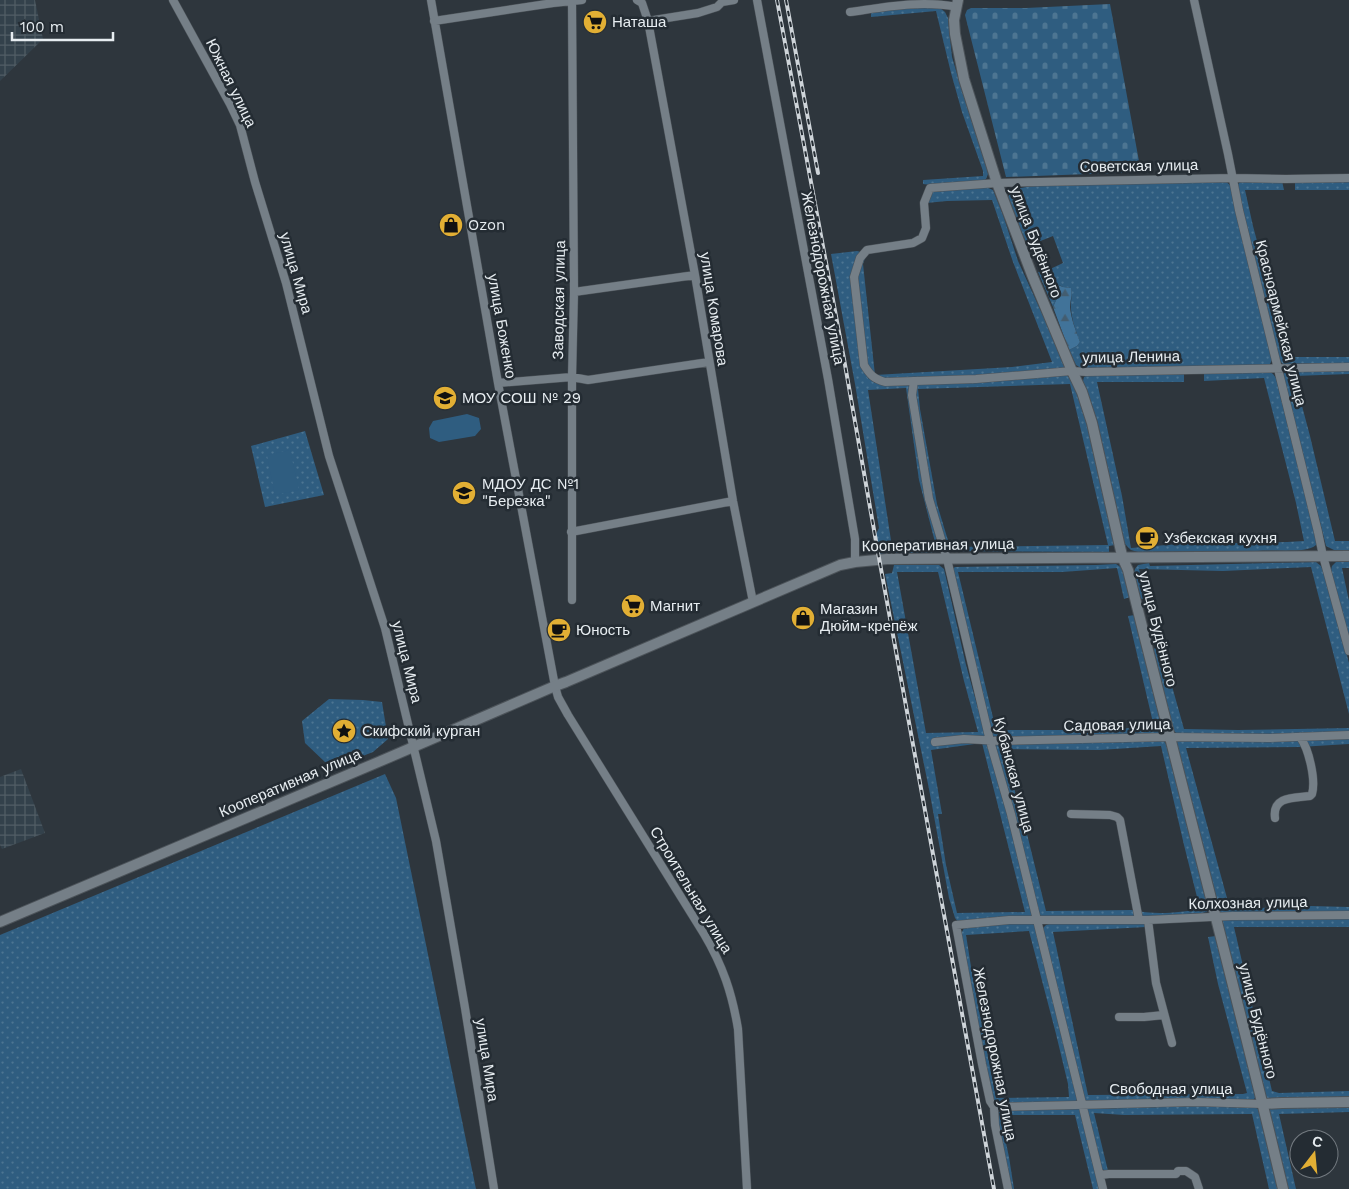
<svg xmlns="http://www.w3.org/2000/svg" width="1349" height="1189" viewBox="0 0 1349 1189" font-family="'Work Sans',sans-serif">
  <defs>
    <pattern id="industrial-grid" width="8" height="8" patternUnits="userSpaceOnUse" patternTransform="scale(1.25)"><rect width="8" height="8" fill="#33414b"/><path d="M0 4h8M4 0v8" fill="none" stroke="#515d65"/></pattern>
    <pattern id="grass-dots" width="8" height="8" patternUnits="userSpaceOnUse" patternTransform="scale(1.25)"><rect width="8" height="8" fill="#2f5d80"/><path d="M2 2h.1M6 6h.1" fill="none" stroke="#4d7592" stroke-width="1.8" stroke-linecap="round"/></pattern>
    <pattern id="forest-firs" width="22" height="20" patternUnits="userSpaceOnUse" patternTransform="scale(1.25)"><rect width="22" height="20" fill="#417399"/><path d="M5 1l3.5 6h-7zM16 11l3.5 6h-7z" fill="#435d70"/></pattern>
    <pattern id="cemetery-stones" width="16" height="16" patternUnits="userSpaceOnUse" patternTransform="scale(1.25)"><rect width="16" height="16" fill="#2f5d80"/><path d="M2 7V4a2 2 0 0 1 4 0v3zM10 15v-3a2 2 0 0 1 4 0v3z" fill="#4d7592"/></pattern>
  </defs>
  <rect width="100%" height="100%" fill="#2e363d"/>
  <path fill="url(#industrial-grid)" d="M0,0H35L43,39L0,81Z
    M21,769L45,833L2,849L0,845V777Z"/>
  <path fill="url(#grass-dots)" fill-rule="evenodd" d="M900,7L940,8L945,12L948,18L952,57L960,84L987,168L988,174L986,179L981,182L938,186L923,184V180L983,176V171L962,112L951,73L936,11L871,17V13Z
    M1349,180V190H1295V181Z
    M1225,181L1230,185L1272,360L1270,364L1267,366L1084,370L1076,365L1069,350L1077,346L1080,342C1076,331 1072,321 1071,309C1070,302 1073,295 1071,288L1063,287L1059,285L1058,296L1053,307L1038,272L1048,270L1063,263L1053,236L1028,246L1009,205L1008,197L1012,190C1030,185 1050,185 1068,183Z
    M1242,181H1282L1284,190H1245L1253,226L1288,357H1349V363L1283,364L1280,361L1238,189V184Z
    M986,187L993,190L1003,215L1018,261L1066,366L1063,370L1032,373L890,380L878,378L868,369L857,274L860,261L867,253L863,264L875,375L1012,367L1052,362L1013,262L992,200L947,201L926,203L930,192Z
    M857,251L861,252L857,259L862,368L868,378L875,383L908,385L910,387L940,552L880,554L876,534L879,528L855,384L831,254ZM906,388L919,480L936,546L892,547L868,390Z
    M1349,369V374L1294,376L1310,436L1335,541H1349V550H1334L1326,546L1283,377L1284,373L1289,370Z
    M1268,371L1273,374L1276,378C1289,432 1303,485 1316,539V545C1306,554 1272,549 1258,551L1138,552L1131,550L1124,543L1097,420L1083,381L1084,377L1088,375L1184,374V382H1097L1122,496L1131,548C1160,546 1190,542 1219,543C1248,543 1276,543 1304,541L1296,503L1264,378L1204,381V374Z
    M1064,375L1070,377L1082,403L1115,545L1109,546V552L950,551L946,546L934,510L916,411V386L921,383ZM1070,384L1108,545L950,547L937,504L920,409L918,389Z
    M305,431L324,495L265,507L251,446Z
    M1316,562L1321,566L1325,574L1349,663V714L1311,567L1223,571L1139,569L1147,601L1140,598L1134,573L1135,569L1138,565L1149,563L1150,566Z
    M1336,562H1349V568H1342L1349,601V639L1331,570L1332,566Z
    M1116,564L1122,568L1130,597L1124,599L1117,568L1062,572H958L996,730H1091L1154,727L1128,616L1135,615L1164,731L1163,733L1157,735L997,738L993,736L990,731L951,570L955,567L1096,565Z
    M894,565H939L944,569L966,665L1005,806L1033,913L1031,917L959,923L955,918L949,898L929,789L885,574L892,573ZM897,572H938L964,681L978,732L926,733ZM982,743L1025,912L957,913L946,865L938,814H942L931,750Z
    M1161,647L1184,729L1238,730L1349,728V733L1237,736L1177,734L1173,730L1152,649Z
    M329,699L363,700L382,702L388,739L373,752L350,761L326,763L305,743L302,721Z
    M1349,737V744L1299,747L1186,748L1230,909L1311,906L1349,907V911L1225,913L1219,912L1175,745L1177,741L1182,740Z
    M1162,739L1166,744L1209,906L1207,912L1201,913L1144,917L1044,919L1040,916L996,749V745L999,743ZM1161,746L1184,845L1200,909C1180,913 1152,915 1132,910L1046,911L1027,834L1003,749L1099,750Z
    M385,774L396,798L476,1189H0V935Z
    M1222,919H1349V927H1234L1272,1091L1279,1093L1349,1091V1099L1270,1100L1266,1097L1221,922Z
    M1012,922L1035,923L1079,1103L996,1104L991,1098L961,934L964,928L972,925ZM1029,931L1056,1034L1068,1084L1069,1097L996,1098L972,973L966,935Z
    M1052,923L1146,924V927L1053,932L1088,1095L1243,1094L1247,1093L1218,984L1208,937L1216,936L1256,1097L1253,1100L1085,1102L1043,928L1046,925Z
    M1349,1105V1112L1279,1114L1296,1189H1287L1268,1108Z
    M1199,1106L1256,1108L1260,1110L1279,1189H1269L1252,1114L1124,1115L1094,1113L1108,1171L1101,1169L1087,1109Z
    M1080,1107L1100,1189H1093L1075,1115H1000L1009,1157L1014,1189H1009L997,1116L1000,1111L1005,1109Z"/>
  <path fill="url(#forest-firs)" d="M1058,285L1063,287L1071,288C1073,295 1070,300 1070,307C1071,319 1076,331 1080,342L1077,346L1069,350L1053,307L1058,296L1055,291Z"/>
  <path fill="url(#cemetery-stones)" d="M1110,4L1141,172L1006,177L965,15L967,10L971,8H1026Z"/>
  <path fill="#2f5d80" d="M467,414L479,418L481,429L475,436L439,442L430,438L429,428L433,421Z
    M290,450L299,490L275,495L267,455Z"/>
  <g fill="none" stroke-linecap="round" stroke-linejoin="round">
    <g stroke="#4c5359" stroke-width="9">
      <path id="minor" d="M173,0L230,104L240,125L255,182L286,283L329,456L385,628L436,841L465,1008L494,1189
        M431,0L498,383L555,686L558,697L568,715L704,934C723,966 732,993 738,1029L747,1189
        M637,0L642,3L648,21L695,275L733,501L753,602
        M757,0L828,379L855,539V562
        M1194,0L1228,154L1239,210L1318,532L1323,556L1349,651
        M850,12C886,7 921,0 957,7
        M434,21L553,3L582,0
        M648,21L698,13L717,7L722,2L734,0
        M1349,178L1286,179L1233,178L997,183L930,188L924,203L926,228L922,238L913,243L867,250L860,258L854,277L864,365C870,375 874,379 885,382L976,379L1072,371L1086,372L1349,367
        M574,292L695,275
        M914,381L912,395L929,499L947,559L990,741L1011,814L1103,1189
        M498,383L572,377L588,380L709,362
        M571,532L733,501
        M572,600V377L574,292L572,1
        M935,742L964,739L1000,741L1169,737L1270,738L1349,735
        M1071,814L1110,815L1117,817L1120,820L1139,920
        M1275,818C1272,796 1294,798 1310,796L1312,794C1316,780 1309,749 1300,737
        M1148,920L1156,983L1172,1043
        M1119,1017H1144L1164,1015
        M994,1107L1195,1102L1263,1104
        M1100,1175L1109,1174H1176L1178,1171H1186L1195,1177L1199,1189
        M1008,1189L995,1125L994,1107L990,1101L982,1064L956,925L1009,920H1148L1232,916L1349,915"/>
    </g>
    <g stroke="#4c5359" stroke-width="12">
      <path id="tertiary" d="M958,0L954,20L955,34L964,79L997,183L1032,275L1072,371L1082,392L1092,423L1120,547L1123,559L1128,570C1179,777 1234,982 1283,1189
        M0,922L376,763L555,686L566,682L840,565L855,562L887,559L1349,556
        M1263,1104L1282,1103L1349,1102"/>
    </g>
    <use href="#minor" stroke="#757f87" stroke-width="8"/>
    <use href="#tertiary" stroke="#757f87" stroke-width="10"/>
    <g stroke="#ced4d9" stroke-width="4">
      <path id="rail" d="M777,0L844,359L877,547L994,1189
        M786,0L818,173"/>
    </g>
    <use href="#rail" stroke="#242c33" stroke-width="2" stroke-dasharray="5.5" stroke-linecap="butt"/>
  </g>
  <defs>
    <g id="supermarket-disc" transform="scale(1.25)"><circle r="9.5" fill="#e2af34" stroke="#242c33"/><path d="M-6-5.5h2.5l.6 2H6L4.5 2H-2.5L-4.4-4H-6ZM-1.5 3.2a1.3 1.3 0 1 0 .1 0ZM3 3.2a1.3 1.3 0 1 0 .1 0Z" fill="#111"/></g>
    <g id="shop-disc" transform="scale(1.25)"><circle r="9.5" fill="#e2af34" stroke="#242c33"/><path d="M-5-2.5h2.3a2.7 3.5 0 0 1 5.4 0H5L5.5 6h-11ZM-1.5-2.5h3a1.5 2.3 0 0 0-3 0Z" fill="#111"/></g>
    <g id="school-disc" transform="scale(1.25)"><circle r="9.5" fill="#e2af34" stroke="#242c33"/><path d="M0-5L7-2L0 1L-7-2ZM-4 1L0 2.5L4 1V4Q0 6-4 4Z" fill="#111"/></g>
    <g id="cafe-disc" transform="scale(1.25)"><circle r="9.5" fill="#e2af34" stroke="#242c33"/><path d="M-5.5-4.5H6V0H3Q3 3.5 0 3.5H-2.5Q-5.5 3.5-5.5 0ZM3-3.2v2h1.7v-2ZM-6 4.5H4V6H-6Z" fill="#111"/></g>
    <g id="sight-disc" transform="scale(1.25)"><circle r="9.5" fill="#e2af34" stroke="#242c33"/><path d="M0-6L1.8-2.2L6-1.7L2.9 1.2L3.7 5.4L0 3.3L-3.7 5.4L-2.9 1.2L-6-1.7L-1.8-2.2Z" fill="#111"/></g>
  </defs>
  <g fill-rule="evenodd">
    <use href="#supermarket-disc" x="595" y="22"/>
    <use href="#shop-disc" x="451" y="225"/>
    <use href="#school-disc" x="445" y="398"/>
    <use href="#school-disc" x="464" y="493"/>
    <use href="#cafe-disc" x="1147" y="538"/>
    <use href="#supermarket-disc" x="633" y="606"/>
    <use href="#shop-disc" x="803" y="618"/>
    <use href="#cafe-disc" x="559" y="630"/>
    <use href="#sight-disc" x="344" y="731"/>
  </g>
  <g text-anchor="middle" dominant-baseline="central" stroke-width="5" stroke-linejoin="round" paint-order="stroke">
    <g font-size="15" fill="#e7edf1" stroke="#242c33" text-anchor="start">
      <text x="612" y="22">Наташа</text>
      <text x="468" y="225">Ozon</text>
      <text x="462" y="398">МОУ СОШ № 29</text>
      <text x="482" y="484">МДОУ ДС №1<tspan x="482" dy="17">"Березка"</tspan></text>
      <text x="1164" y="538">Узбекская кухня</text>
      <text x="650" y="606">Магнит</text>
      <text x="820" y="609">Магазин<tspan x="820" dy="17">Дюйм-крепёж</tspan></text>
      <text x="576" y="630">Юность</text>
      <text x="362" y="731">Скифский курган</text>
    </g>
    <g font-size="15" fill="#e7edf1" stroke="#242c33">
      <text transform="translate(231 83) rotate(64)">Южная улица</text>
      <text transform="translate(1139 166) rotate(-1)">Советская улица</text>
      <text transform="translate(1036 242) rotate(69)">улица Будённого</text>
      <text transform="translate(296 273) rotate(74)">улица Мира</text>
      <text transform="translate(823 278) rotate(79)">Железнодорожная улица</text>
      <text transform="translate(559 300) rotate(-89)">Заводская улица</text>
      <text transform="translate(714 309) rotate(81)">улица Комарова</text>
      <text transform="translate(1281 323) rotate(76)">Красноармейская улица</text>
      <text transform="translate(502 326) rotate(80)">улица Боженко</text>
      <text transform="translate(1131 357) rotate(-1)">улица Ленина</text>
      <text transform="translate(938 545) rotate(-1)">Кооперативная улица</text>
      <text transform="translate(1158 629) rotate(76)">улица Будённого</text>
      <text transform="translate(407 662) rotate(76)">улица Мира</text>
      <text transform="translate(1117 725) rotate(-1)">Садовая улица</text>
      <text transform="translate(1014 775) rotate(75)">Кубанская улица</text>
      <text transform="translate(290 783) rotate(-23)">Кооперативная улица</text>
      <text transform="translate(691 890) rotate(59)">Строительная улица</text>
      <text transform="translate(1248 903) rotate(-1)">Колхозная улица</text>
      <text transform="translate(1258 1021) rotate(76)">улица Будённого</text>
      <text transform="translate(995 1054) rotate(79)">Железнодорожная улица</text>
      <text transform="translate(487 1060) rotate(81)">улица Мира</text>
      <text x="1171" y="1089">Свободная улица</text>
    </g>
  </g>
  <g transform="translate(1314 1154) rotate(16)"><circle r="24" fill="#242c33" stroke="#72797f"/>
  <path d="M0-4L9 19L0 12L-9 19Z" fill="#e2af34"/>
  <text y="-8" font-size="14" font-weight="bold" text-anchor="middle" fill="#e7edf1">С</text>
  </g>
  <path d="M12 32v8h101v-8" fill="none" stroke="#e7edf1" stroke-width="2.5"/>
  <text x="20" y="32" font-size="15" fill="#e7edf1" stroke="#242c33" stroke-width="4" paint-order="stroke">100 m</text>
</svg>
